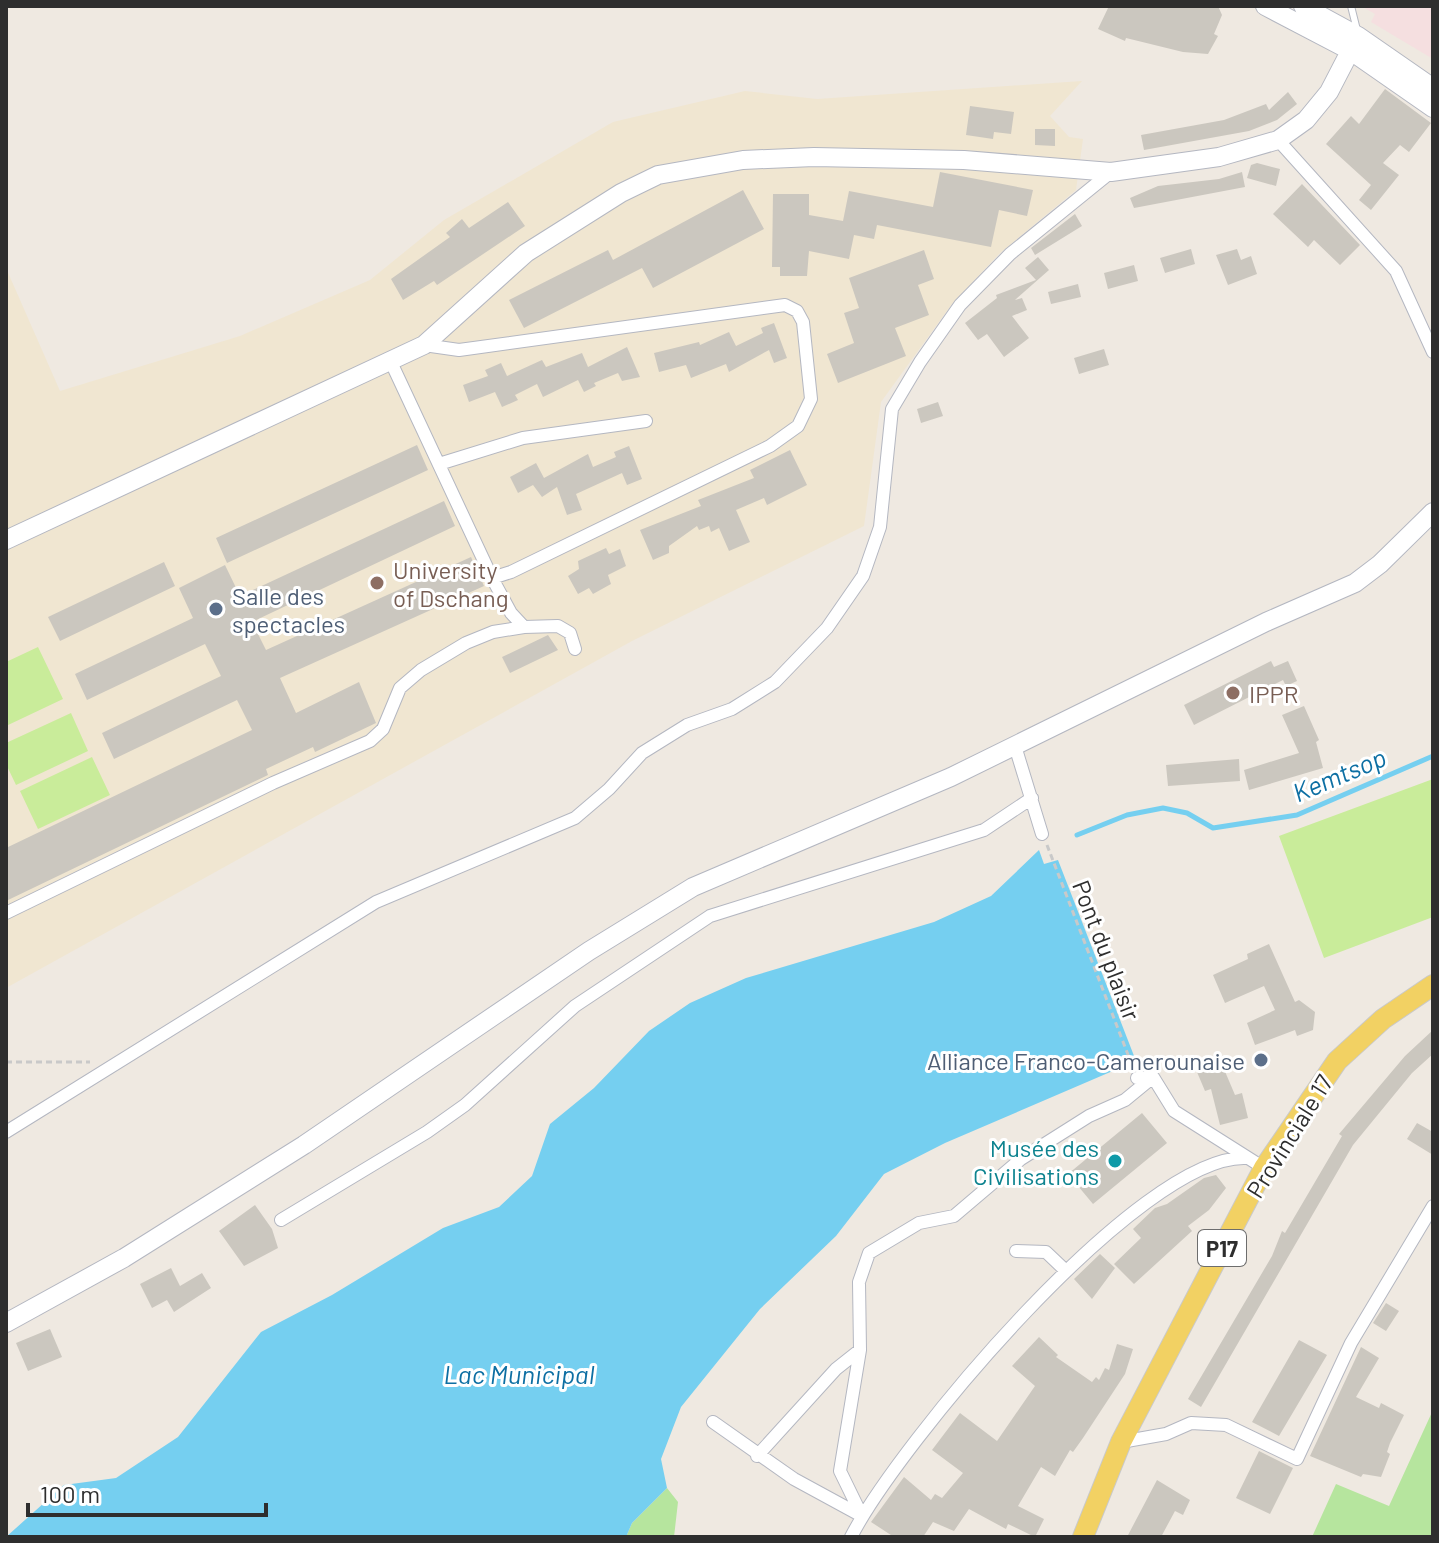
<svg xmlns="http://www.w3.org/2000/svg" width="1439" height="1543" viewBox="0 0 1439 1543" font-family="Barlow,sans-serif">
  <rect width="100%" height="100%" fill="#efe9e1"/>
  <path fill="#f0e6d1" d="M1082,81L1050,116L1069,137L1083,139L1076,190L999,254L952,304L881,402L864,526L632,641L6,988V268L60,391L240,336L370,280L444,220L613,122L745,91L817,99Z"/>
  <path fill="#f5dfe0" d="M1361,6H1433V59L1371,22L1375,14Z"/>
  <path fill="#b6e59e" d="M1433,1410V1537H1312L1336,1484L1389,1506Z
    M667,1488L678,1502L674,1537H626L632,1523Z"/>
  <path fill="#c9ec9a" d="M38,647L63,699L6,726V662Z
    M71,713L88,751L16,785L6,764V743Z
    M92,757L110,795L38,829L20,791Z
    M1433,779V917L1324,958L1279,836Z"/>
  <path fill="#75cff0" d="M1039,850L1044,864L1058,860L1136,1061L945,1143L884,1174L836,1236L760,1309L681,1407L661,1459L667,1488L632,1523L626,1537H6L64,1485L116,1478L178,1437L261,1332L332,1295L443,1228L499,1207L532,1176L550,1124L594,1088L649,1031L690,1003L746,978L934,922L991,896Z"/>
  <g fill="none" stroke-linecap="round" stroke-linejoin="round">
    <path stroke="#75cff0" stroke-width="5" d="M1077,835L1127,815L1163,808L1187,813L1213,828L1297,815L1433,756"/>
  </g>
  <path fill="#cbc7bf" d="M1109,6H1218L1222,15L1214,34L1218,36L1208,54L1183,52L1126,38L1125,41L1098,29Z
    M1385,89L1431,123L1409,152L1400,145L1383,163L1399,175L1371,210L1359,200L1371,185L1326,144L1351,116L1359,124Z
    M1288,92L1297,104L1277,120L1249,131L1144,150L1141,135L1224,120L1266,104L1269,110Z
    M970,106L1014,112L1011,134L994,132L993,139L966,135Z
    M1035,129H1055V146L1035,145Z
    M1257,163L1280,169L1276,186L1247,178L1251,165Z
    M940,172L1033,190L1027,216L999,210L991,247L877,225L874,239L854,235L849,259L809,251L807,276H780V267H772L773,194H809V215L843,221L849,191L933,207Z
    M1242,172L1245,187L1134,208L1130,198L1158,186L1219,179Z
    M1302,184L1360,245L1340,265L1314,240L1308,247L1273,214Z
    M743,190L764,229L653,288L642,268L524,328L509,300L608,250L613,260Z
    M508,202L525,226L437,285L434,281L403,300L391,279L450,237L446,233L462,219L469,228Z
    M1075,214L1082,226L1035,255L1031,248Z
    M1191,249L1195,264L1165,273L1160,258Z
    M1237,249L1241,260L1251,256L1257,274L1228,285L1216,255Z
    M924,250L934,279L918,285L929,315L895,328L906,356L838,383L827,354L854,343L844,313L859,308L849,278Z
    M1038,257L1049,270L1015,300L1022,298L1027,310L1012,316L1029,338L1004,357L987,334L978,340L965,323L997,298L996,295L1036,280L1025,268Z
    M1134,265L1138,281L1108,289L1104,273Z
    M1078,284L1081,297L1051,304L1048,292Z
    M774,323L787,358L774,363L769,350L729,372L726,364L691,378L686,365L659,372L654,353L699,342L700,345L729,332L736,346L763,333L761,328Z
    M627,347L640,377L622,381L618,373L594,383L596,386L584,392L578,380L543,397L537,384L515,395L518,400L502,407L495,392L469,402L463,385L488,376L485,370L501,363L507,376L542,360L546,367L582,353L588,367Z
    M1104,349L1109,365L1079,374L1074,358Z
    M938,402L943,416L921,423L917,409Z
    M417,445L428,470L227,563L216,538Z
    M629,446L642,479L627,485L622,473L576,494L582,510L567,515L557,487L542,497L533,485L518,493L510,477L536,463L544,478L588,454L593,467L616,457L614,452Z
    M790,450L807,485L767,505L764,498L736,510L750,542L729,551L719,528L711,532L709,526L699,530L697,526L669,546V553L653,560L640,530L701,506L698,500L754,478L750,470Z
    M444,501L455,526L252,622L266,650L471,557L484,586L280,678L296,713L359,682L376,723L315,752L313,747L266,769L268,775L6,901V848L252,730L237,700L114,759L102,733L221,676L205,644L87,700L75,674L193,618L179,588L225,565L240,596Z
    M606,548L609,554L620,549L626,566L608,575L611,584L593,594L589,588L578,594L568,576L579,569L578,561Z
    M164,562L175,586L60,641L48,617Z
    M548,635L558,650L510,673L502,657Z
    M1271,661L1274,667L1288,661L1297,681L1286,686L1283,680L1194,725L1184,705Z
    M1304,706L1319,740L1316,742L1323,768L1249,790L1244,770L1299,753L1282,715Z
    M1239,759L1240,781L1168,786L1166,765Z
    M1269,944L1295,1002L1299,1000L1315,1012L1313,1030L1297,1036L1295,1030L1255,1045L1247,1023L1275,1010L1264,986L1225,1003L1213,975L1248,959L1247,954Z
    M1433,1030V1054L1412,1073L1353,1145L1201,1407L1188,1399L1272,1256L1282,1231L1285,1233L1342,1136L1339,1134L1405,1056Z
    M1218,1055L1235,1095L1242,1093L1248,1118L1220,1125L1211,1089L1205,1091L1194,1065Z
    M1142,1113L1167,1143L1093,1204L1068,1174Z
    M1417,1123L1433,1132V1155L1407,1139Z
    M1216,1175L1226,1188L1209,1210L1188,1226L1192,1231L1134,1284L1114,1264L1141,1238L1133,1229L1155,1208L1167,1204L1204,1178Z
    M255,1205L272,1229L278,1248L244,1266L219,1231Z
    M1100,1254L1115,1268L1092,1299L1074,1279Z
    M171,1268L180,1286L202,1273L211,1288L174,1312L167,1300L152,1308L140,1284Z
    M1386,1303L1399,1311L1386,1331L1373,1323Z
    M50,1329L62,1357L28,1371L16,1343Z
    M1039,1337L1058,1355L1056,1357L1092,1382L1096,1377L1099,1380L1105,1368L1109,1370L1117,1344L1133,1349L1125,1374L1083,1438L1073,1452L1070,1450L1055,1476L1041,1467L1018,1506L1044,1519L1035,1537L1008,1524L1006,1529L969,1509L954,1531L933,1522L923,1537H894L871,1522L904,1477L931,1500L935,1494L942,1498L963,1473L932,1450L960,1413L997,1441L1035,1386L1012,1366Z
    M1299,1340L1327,1355L1279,1436L1252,1422Z
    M1361,1347L1379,1358L1356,1397L1379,1408L1381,1403L1404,1415L1390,1443L1387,1452L1390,1454L1381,1477L1363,1474L1361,1477L1310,1456Z
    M1259,1451L1293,1468L1270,1514L1236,1498Z
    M1157,1480L1190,1500L1183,1515L1175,1511L1161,1537H1127Z"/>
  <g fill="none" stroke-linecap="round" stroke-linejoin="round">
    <g stroke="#b4b7c1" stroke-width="8">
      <path id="lane" d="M1351,6L1357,30"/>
    </g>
    <g stroke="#b4b7c1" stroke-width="14">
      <path id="street" d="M1278,140L1396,271L1433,352
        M424,345L459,350L785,305L797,311L803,322L811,399L798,426L770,446L511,572L492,578
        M390,360L492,578L511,613L524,627
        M439,464L523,438L646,421
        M1015,746L1042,834
        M6,913L273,783L370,741L383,729L400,688L421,670L466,643L493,632L524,627L558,626L570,633L575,649
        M1137,1078L1153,1077L1174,1111L1264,1168
        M6,1132L376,902L575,818L609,789L642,753L687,725L732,709L775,682L827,628L863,576L880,527L892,409L920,362L960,305L1010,254L1111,172
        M281,1220L427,1132L465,1105L575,1006L710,916L984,830L1032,798
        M1016,1251L1046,1252L1066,1271
        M713,1422L794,1479L862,1516L840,1471L860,1350
        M1121,1442L1166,1434L1191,1423L1226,1425L1297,1459L1351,1343L1433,1206
        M757,1456L836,1369L860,1350L859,1282L869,1253L919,1223L954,1216L1021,1159L1089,1116L1125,1100L1153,1077
        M851,1537C898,1445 1140,1154 1246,1158"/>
    </g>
    <g stroke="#b4b7c1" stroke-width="20">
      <path id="secondary" d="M1265,6L1351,51L1433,108
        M1303,6L1358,36L1433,88
        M6,540L424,345L526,253L621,193L658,175L743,160L814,157L964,160L1111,172L1219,157L1278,140L1306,120L1329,92L1358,36
        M6,1323L124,1258L304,1145L589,951L693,887L951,777L1266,622L1355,583L1380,564L1433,512"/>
    </g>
    <g stroke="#c9c9c9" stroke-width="22">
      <path id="primary" d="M1083,1537L1121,1442L1264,1168L1337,1061L1383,1019L1433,985"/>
    </g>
    <path stroke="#c9c9c9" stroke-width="3" stroke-dasharray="6 4" stroke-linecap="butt" d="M1047,845L1132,1065
      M6,1062H90"/>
    <use href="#lane" stroke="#fff" stroke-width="6"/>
    <use href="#street" stroke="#fff" stroke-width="12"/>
    <use href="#secondary" stroke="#fff" stroke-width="18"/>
    <use href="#primary" stroke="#f2d163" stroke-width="20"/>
  </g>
  <g fill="#8d6e63" stroke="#fff" stroke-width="3">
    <circle cx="377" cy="583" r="8"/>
    <circle cx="1233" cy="693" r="8"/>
  </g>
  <g fill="#5c6f8a" stroke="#fff" stroke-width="3">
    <circle cx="216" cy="609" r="8"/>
    <circle cx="1261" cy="1060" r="8"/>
  </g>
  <circle fill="#0f9aa8" stroke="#fff" stroke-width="3" cx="1115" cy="1161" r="8"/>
  <g text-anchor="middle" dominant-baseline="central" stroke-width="6" stroke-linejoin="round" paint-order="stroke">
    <rect fill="#fff" stroke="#6d6d6d" stroke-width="2" x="1198" y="1230" width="48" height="36" rx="6"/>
    <g font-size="22" font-weight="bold" fill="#2e2e2e">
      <text x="1222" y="1248">P17</text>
    </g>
    <g font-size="24" fill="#785e54" stroke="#fff" text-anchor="start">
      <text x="393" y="569">University<tspan x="393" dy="28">of Dschang</tspan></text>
      <text x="1249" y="693">IPPR</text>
    </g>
    <g font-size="24" fill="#4e5e75" stroke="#fff" text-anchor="start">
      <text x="232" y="595">Salle des<tspan x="232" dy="28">spectacles</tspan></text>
      <text x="1245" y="1060" text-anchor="end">Alliance Franco-Camerounaise</text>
    </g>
    <g font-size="24" fill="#2e2e2e" stroke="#fff">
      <text transform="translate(1107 950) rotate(69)">Pont du plaisir</text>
      <text transform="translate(1289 1136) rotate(-58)">Provinciale 17</text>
    </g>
    <g font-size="24" fill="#0d838f" stroke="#fff" text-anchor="end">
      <text x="1099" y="1147">Musée des<tspan x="1099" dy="28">Civilisations</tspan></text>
    </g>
    <g font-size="26" font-style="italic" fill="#0d6fa3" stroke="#fff">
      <text transform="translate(1339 774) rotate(-23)">Kemtsop</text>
      <text x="519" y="1373">Lac Municipal</text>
    </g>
  </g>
  <rect width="1439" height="1543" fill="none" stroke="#2e2e2e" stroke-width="16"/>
  <path d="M28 1503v12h238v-12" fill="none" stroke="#2e2e2e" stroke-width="4"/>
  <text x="40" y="1503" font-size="24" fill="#2e2e2e" stroke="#ffffff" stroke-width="6" paint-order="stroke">100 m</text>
</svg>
